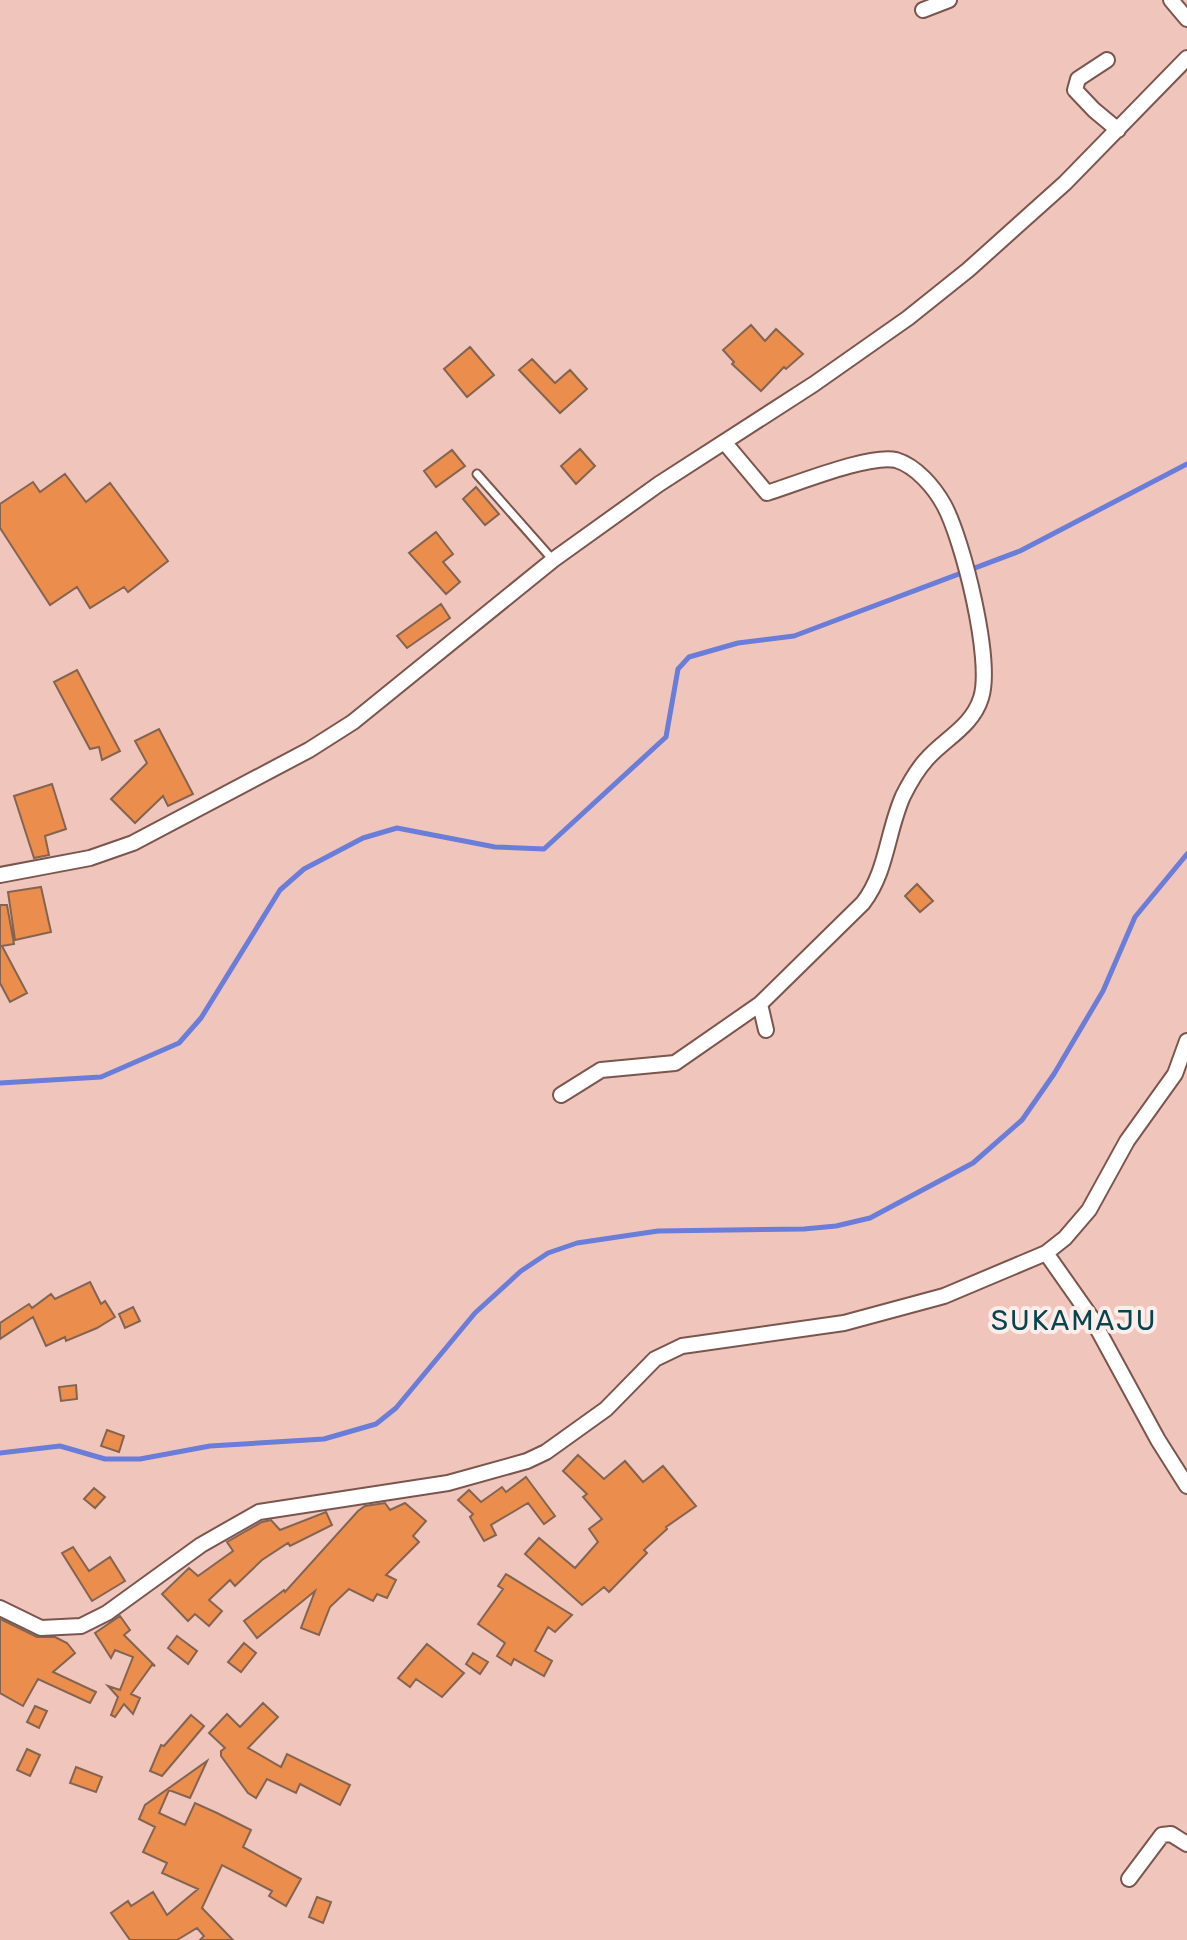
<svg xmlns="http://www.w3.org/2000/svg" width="1187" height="1940" viewBox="0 0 1187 1940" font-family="Rubik,sans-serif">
  <rect width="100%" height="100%" fill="#f0c6bc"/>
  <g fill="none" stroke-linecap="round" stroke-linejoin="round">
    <path stroke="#6a7dd8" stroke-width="5" d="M0,1083L101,1077L179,1043L201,1018L280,890L304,869L363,838L397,828L495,847L544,849L666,737L678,669L689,657L738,643L794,636L1020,551L1187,464
      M0,1453L60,1446L105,1459H140L210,1446L324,1439L376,1424L396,1408L475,1313L521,1271L548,1253L577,1243L658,1231L804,1229L836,1226L870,1218L973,1163L1022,1120L1054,1074L1103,991L1135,917L1187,854"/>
  </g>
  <path fill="#eb8d4d" stroke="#846451" stroke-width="2" d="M751,325L765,341L776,329L803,354L786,369L784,367L761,391L732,364L734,362L723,350Z
    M470,347L494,375L467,397L444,369Z
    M532,359L555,383L570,370L587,389L560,413L519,370Z
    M580,449L595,466L576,484L561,466Z
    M452,450L465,466L436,487L424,471Z
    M65,474L86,502L110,483L168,561L128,592L124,587L90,608L77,587L50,605L0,528V504L33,482L40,492Z
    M476,487L499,514L485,525L463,499Z
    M436,532L453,554L443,562L460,582L446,594L409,553Z
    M441,604L450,618L407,648L397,636Z
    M77,670L120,751L102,760L99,747L90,749L54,682Z
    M159,729L193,794L168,806L163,796L135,823L111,799L147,763L135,741Z
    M52,784L66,829L45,836L49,855L34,858L14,796Z
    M917,884L933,901L920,912L905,896Z
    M41,887L51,932L15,940L8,892Z
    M0,905H7L14,944L2,946L27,993L10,1002L0,983Z
    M90,1282L101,1304L105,1301L115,1317L97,1328L66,1341L65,1337L46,1346L33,1317L0,1339V1323L29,1304L32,1308L51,1294L55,1299Z
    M133,1307L140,1321L125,1328L119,1314Z
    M76,1385L77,1399L61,1401L59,1387Z
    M107,1430L124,1436L119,1452L101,1446Z
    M578,1455L604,1479L625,1461L643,1482L663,1466L696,1506L666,1527L667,1529L644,1550L647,1553L609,1592L604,1587L582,1605L525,1554L539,1538L575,1568L598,1542L589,1529L602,1519L583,1497L587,1494L563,1471Z
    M526,1477L555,1516L544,1524L528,1503L491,1525L496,1535L484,1541L470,1517L473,1514L458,1500L469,1490L481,1502L502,1487L506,1492Z
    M94,1488L105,1497L95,1508L84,1499Z
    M385,1503L390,1510L405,1503L426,1521L413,1536L419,1542L386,1575L396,1580L387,1598L377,1594L373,1601L349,1589L330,1607L319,1635L301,1628L315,1591L257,1638L244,1621L284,1590L285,1592L358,1511L365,1506Z
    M326,1512L332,1525L290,1546L288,1543L262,1560L235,1586L230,1580L209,1600L222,1611L209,1626L195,1614L188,1621L162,1594L189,1568L198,1576L233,1551L227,1542L262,1522L271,1520L280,1530Z
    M73,1547L89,1571L110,1557L125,1581L92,1601L62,1553Z
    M506,1574L572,1615L555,1632L548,1627L535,1651L552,1661L544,1676L514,1659L511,1665L497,1656L505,1643L478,1624L503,1589L498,1586Z
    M120,1616L130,1630L124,1635L155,1666L152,1665L131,1694L140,1698L133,1714L124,1704L115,1717L111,1715L118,1697L108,1686L120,1690L133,1657L115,1650L111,1658L95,1633Z
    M0,1619L37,1637H55L67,1643L75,1653L53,1672L96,1692L90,1703L38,1679L23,1706L0,1693Z
    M177,1636L197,1651L188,1664L168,1648Z
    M244,1643L256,1653L241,1672L228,1662Z
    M427,1644L464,1673L442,1697L416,1679L410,1687L398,1678Z
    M473,1653L488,1662L480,1674L466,1664Z
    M263,1703L278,1717L248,1748L281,1767L287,1754L350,1785L340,1805L300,1784L296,1793L267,1779L256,1798L248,1793L221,1756V1751L225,1748L209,1733L227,1714L240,1727Z
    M35,1706L47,1711L39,1728L27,1722Z
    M191,1715L204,1726L162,1776L150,1771L161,1745L164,1746Z
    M27,1749L40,1755L30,1776L17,1770Z
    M207,1761L190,1798L169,1790L159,1813L185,1825L195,1803L217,1813L251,1830L243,1847L301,1879L286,1906L269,1896L272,1891L222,1865L202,1908L233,1940H200L204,1936L197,1928L177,1940H130L111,1913L128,1901L131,1906L153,1892L167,1915L198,1889L162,1873L167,1863L143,1852L155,1827L139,1819L145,1805Z
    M76,1767L102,1777L96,1792L70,1783Z
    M317,1897L331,1902L323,1923L309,1917Z"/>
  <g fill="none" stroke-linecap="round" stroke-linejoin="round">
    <g stroke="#7a564e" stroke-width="11">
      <path id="lane" d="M477,474L553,560"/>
    </g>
    <g stroke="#7a564e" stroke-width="18">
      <path id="street" d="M1171,0L1187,19
        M923,10L949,0
        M1107,60L1078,79L1075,90L1094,110L1118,130
        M725,443L767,493C796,484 869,454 896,460C916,466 934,487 944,505C963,540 993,661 981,698C972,727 944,739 926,760C917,770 909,784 903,796C887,832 887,872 863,903L760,1004L766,1030
        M0,875L90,858L133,843L309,750L353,722L553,560L659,484L814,384L908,318L968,270L1065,183L1187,58
        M561,1095L601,1070L675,1063L760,1004
        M1046,1253L1091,1317L1158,1440L1187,1486
        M0,1608L41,1628L81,1626L107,1613L201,1545L259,1512L448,1483L527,1461L546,1452L606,1409L655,1359L682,1346L844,1323L944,1296L1046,1253L1065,1238L1089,1210L1127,1141L1175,1074L1187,1041
        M1129,1879L1162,1835L1171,1834L1187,1844"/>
    </g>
    <use href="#lane" stroke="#fff" stroke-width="7"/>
    <use href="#street" stroke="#fff" stroke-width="14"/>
  </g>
  <g text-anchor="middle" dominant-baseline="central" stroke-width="8" stroke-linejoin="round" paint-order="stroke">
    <g font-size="28" letter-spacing="2" fill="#06454f" stroke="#ffede9">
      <text x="1074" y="1320">SUKAMAJU</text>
    </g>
  </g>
</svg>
